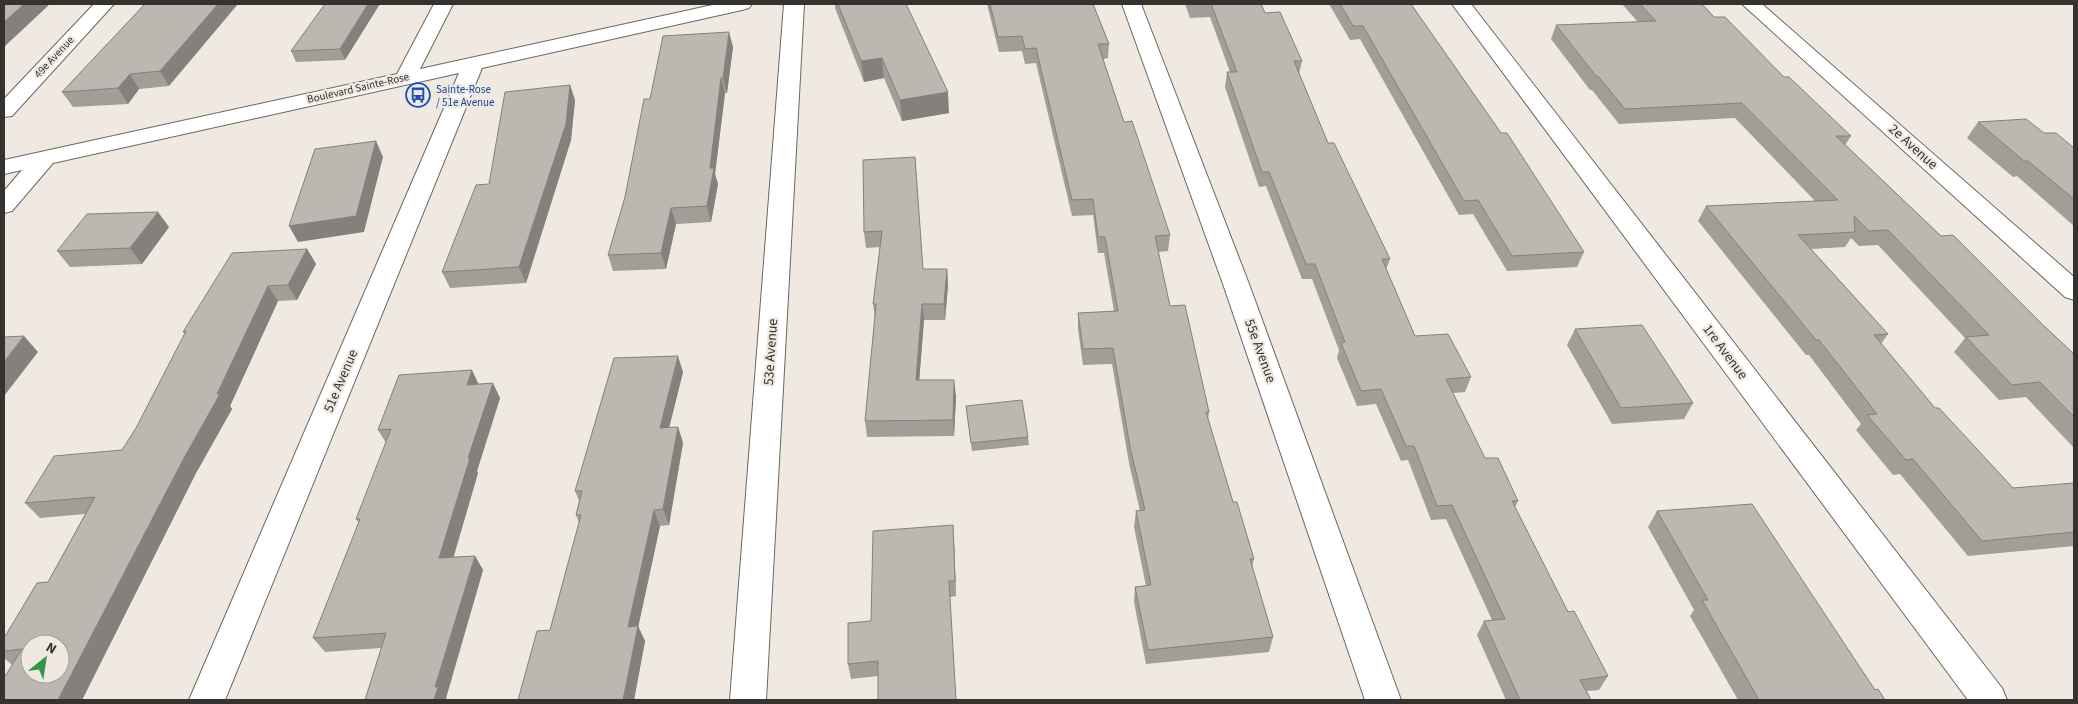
<svg xmlns="http://www.w3.org/2000/svg" width="2078" height="704" viewBox="0 0 2078 704" font-family="'Source Sans 3',sans-serif">
  <rect width="100%" height="100%" fill="#efe9e2"/>
  <g fill="none" stroke-linecap="round" stroke-linejoin="round">
    <g stroke="#6b6761" stroke-width="2">
      <path id="minor" d="M94,4H114L12,116L4,117V99Z
        M434,4H453L420,69L717,4H752L749,8L742,10L482,68L225,700H189L459,73L53,163L12,211L4,213V191L22,170L4,174V160L397,74Z
        M784,4H804L766,700H730Z
        M1122,4H1141L1249,284L1401,700H1365L1223,284Z
        M1452,4H1471L2002,688L2007,700H1968Z
        M1742,4H1762L2074,277V300L2065,297Z"/>
    </g>
    <use href="#minor" fill="#fff" fill-rule="evenodd"/>
  </g>
  <path fill="#a29d97" d="M145,4L169,86L139,89L128,104L73,107L62,92Z
    M325,4L345,60L296,62L291,51Z
    M835,4H906L949,113L902,121L884,78L864,82L835,8Z
    M987,4H1093L1109,44L1108,58L1103,59L1124,122L1170,235L1168,251L1158,252L1170,306L1209,412L1208,419L1233,502L1254,559L1252,567L1273,637L1269,652L1146,664L1134,602L1135,587L1146,586L1134,527L1136,511H1140L1129,463L1112,364L1083,365L1078,329V313L1114,311L1104,253H1098L1093,215L1072,216L1036,63L1025,64L1022,51L999,52Z
    M1185,4H1261L1265,13L1302,61L1299,74L1328,143L1390,259L1386,270L1415,336L1471,377L1465,392L1453,393L1485,458L1518,501L1515,507L1568,612L1608,676L1599,690L1587,691L1591,700H1506L1477,635L1484,621L1492,620L1446,519L1431,520L1408,460L1401,461L1376,404L1357,406L1337,358L1339,350L1312,279H1302L1266,186L1259,187L1225,87L1227,72H1230L1210,17L1190,18Z
    M1329,4H1411L1584,252L1577,267L1507,271L1473,214L1459,215L1360,39L1350,40Z
    M1622,4H1702L1714,17L1851,136L1845,145L1941,236L2042,324L2074,354V448L2026,397L1999,400L1954,352L1965,338L1878,245L1859,246L1851,238L1845,247L1811,249L1888,334L1881,344L1935,408L2013,488L2074,483V546L1968,556L1900,474L1893,475L1856,430L1861,424L1809,355H1806L1698,221L1706,206L1815,201L1735,118L1619,124L1592,90H1590L1551,39L1556,25L1638,22Z
    M733,47L727,93H725L715,174L718,184L711,222L676,224L666,269L613,271L608,255L625,197L650,99Z
    M570,85L575,100L571,140L526,283L450,288L442,272L489,184Z
    M1978,122L2044,133L2074,148V226L2017,176L2013,177L1967,138Z
    M915,157L923,269H947L948,285L945,320H924L919,380L956,396L954,436L867,437L865,421L875,318L873,304L880,247L866,248L864,232Z
    M169,227L142,264L70,267L57,251Z
    M307,249L316,264L297,300L278,301L230,406L232,409L196,473L82,700H4L12,665L4,658V638L48,582L85,514L40,518L25,503L122,450L136,428L185,334L183,332Z
    M1575,329L1693,403L1684,419L1612,424L1567,345Z
    M683,372L669,428L678,427L683,443L669,525L660,526L638,626L645,641L634,700H518L550,630L579,523L576,515L579,501L575,491Z
    M478,384L500,398L477,471L478,473L453,557L475,556L483,570L446,698L448,700H365L381,648L325,652L313,638L359,523L356,519L386,443L378,430Z
    M966,406L1028,437L1029,445L972,451Z
    M1657,511L1875,690L1885,700H1738L1690,616L1694,610L1648,527Z
    M953,525L954,541L956,596L950,597L878,676L851,679L848,664L871,621Z"/>
  <path fill="#84807b" d="M24,4H50L4,47V22Z
    M218,4H238L169,86L160,71Z
    M368,4H380L345,60L340,49Z
    M729,32L733,47L727,93L723,78Z
    M882,58L884,78L864,82L861,61Z
    M130,74L139,89L128,104L118,88Z
    M721,78L725,93L715,174L718,184L711,222L707,206L710,168Z
    M570,85L575,100L571,140L526,283L519,267Z
    M948,92L949,113L902,121L900,100Z
    M376,141L383,157L364,232L298,242L289,226Z
    M671,208L676,224L666,269L661,253Z
    M158,212L169,227L142,264L130,248Z
    M307,249L316,264L297,300L288,285Z
    M947,269L948,285L945,320L944,304Z
    M268,286L278,301L230,406L232,409L196,473L82,700H58L217,394Z
    M922,304L924,320L918,396L916,380Z
    M24,336L38,352L4,396V362Z
    M678,356L683,372L665,444L660,428Z
    M472,370L479,385H467Z
    M954,380L956,396L954,436L953,420Z
    M493,383L500,398L477,471L478,473L449,573L439,558L468,458Z
    M678,427L683,443L669,525L663,509Z
    M654,510L660,526L635,642L628,627Z
    M953,525L954,541L956,596L955,581Z
    M475,556L483,570L446,698L448,700H434L435,687Z
    M638,626L645,641L634,700H623Z"/>
  <path fill="#bcb7b0" stroke="#84807b" fill-rule="evenodd" d="M4,4H24L4,22Z
    M145,4H218L160,71L130,74L118,88L62,92Z
    M325,4H368L340,49L291,51Z
    M838,4H906L948,92L900,100L882,58L861,61Z
    M990,4H1093L1109,44H1098L1124,122L1132,121L1170,235L1155,236L1170,306L1185,305L1209,412H1206L1233,502H1237L1254,559H1250L1273,637L1148,650L1135,587L1151,585L1136,511L1145,510L1130,447L1113,348L1083,349L1078,313L1118,311L1105,237H1098L1093,199L1072,200L1036,48L1025,49L1022,36L998,37Z
    M1211,4H1261L1265,13L1280,12L1302,61H1294L1328,143H1334L1390,259H1382L1415,336L1448,334L1471,377L1446,379L1485,458H1498L1518,501H1512L1568,612L1574,611L1608,676L1580,680L1591,700H1520L1484,621L1505,619L1452,505L1437,506L1414,446H1406L1381,389L1361,391L1341,343L1345,342L1315,264H1306L1269,172H1262L1227,72H1237Z
    M1340,4H1411L1501,133H1507L1584,252L1512,256L1478,200L1464,201L1363,26H1353Z
    M1640,4H1702L1714,17H1725L1784,77H1789L1851,136H1836L1941,236L1953,235L2042,324L2074,354V417L2040,382L2012,385L1966,337L1989,335L1888,230L1869,231L1854,216L1855,232L1798,235L1888,334L1874,335L1935,408H1939L2013,488L2074,483V532L1982,541L1913,459L1906,460L1867,415L1877,414L1819,340H1816L1706,206L1838,200L1742,103L1625,109L1598,76H1596L1556,25L1656,21Z
    M729,32L723,78H721L710,168H714L707,206L671,208L661,253L608,255L625,197L644,99H650L663,36Z
    M570,85L566,124L519,267L442,272L476,185L489,184L505,92Z
    M2026,119L2044,133H2056L2074,148V199L2028,161H2024L1978,122Z
    M376,141L356,216L289,226L315,149Z
    M915,157L923,269H947L944,304H922L916,380H954L953,420L865,421L876,304H873L882,231L864,232L863,160Z
    M158,212L130,248L57,251L87,214Z
    M307,249L288,285L268,286L217,394H220L184,458L58,700H4V678L22,649L4,651V638L37,583L48,582L95,497L25,503L54,456L122,450L136,428L186,331L183,332L232,253ZM30,644H60V674H30Z
    M1642,325L1693,403L1621,408L1575,329Z
    M24,336L4,362V337Z
    M678,356L660,428L678,427L663,509L654,510L628,627L638,626L623,700H518L537,631L550,630L581,515H576L582,491H575L614,358Z
    M472,370L467,385L493,383L468,458H470L439,558L475,556L435,687H438L434,700H365L386,633L313,638L360,519H356L391,429L378,430L399,375Z
    M1022,400L1028,437L971,443L966,406Z
    M1752,504L1875,690L1878,689L1885,700H1759L1702,600H1708L1657,511Z
    M953,525L955,581H949L956,700H878V661L848,664V623L871,621L873,531Z"/>
  <defs>
    <g id="bus-ring" transform="scale(1.25)"><circle r="9.5" fill="#efe9e2" stroke="#1a4fb4" stroke-width="1.5"/><path d="M-5-6H5V4H4V6H2V4H-2V6H-4V4H-5ZM-3.5-4V0h7V-4ZM-3.5 1.2v1.5H-2V1.2ZM2 1.2v1.5H3.5V1.2Z" fill="#1a4fb4"/></g>
  </defs>
  <g fill-rule="evenodd">
    <use href="#bus-ring" x="418" y="95"/>
  </g>
  <g text-anchor="middle" dominant-baseline="central" stroke-width="4.5" stroke-linejoin="round" paint-order="stroke">
    <g font-size="11" fill="#353330" stroke="#efe9e2">
      <text transform="translate(54 57) rotate(-47)">49e Avenue</text>
      <text transform="translate(358 88) rotate(-13)">Boulevard Sainte-Rose</text>
    </g>
    <g font-size="11" fill="#164399" stroke="#efe9e2" text-anchor="start">
      <text x="436" y="89">Sainte-Rose<tspan x="436" dy="13">/ 51e Avenue</tspan></text>
    </g>
    <g font-size="14" fill="#353330" stroke="#efe9e2">
      <text transform="translate(1913 147) rotate(42)">2e Avenue</text>
      <text transform="translate(1260 351) rotate(70)">55e Avenue</text>
      <text transform="translate(771 352) rotate(-86)">53e Avenue</text>
      <text transform="translate(1725 352) rotate(53)">1re Avenue</text>
      <text transform="translate(341 381) rotate(-67)">51e Avenue</text>
    </g>
  </g>
  <rect width="2078" height="704" fill="none" stroke="#353330" stroke-width="10"/>
  <g transform="translate(45 659) rotate(30)"><circle r="24" fill="#efe9e2" stroke="#a5a09b"/>
  <path d="M0-4L9 19L0 12L-9 19Z" fill="#349549"/>
  <text y="-8" font-size="14" font-weight="bold" text-anchor="middle" fill="#353330">N</text>
  </g>
</svg>
